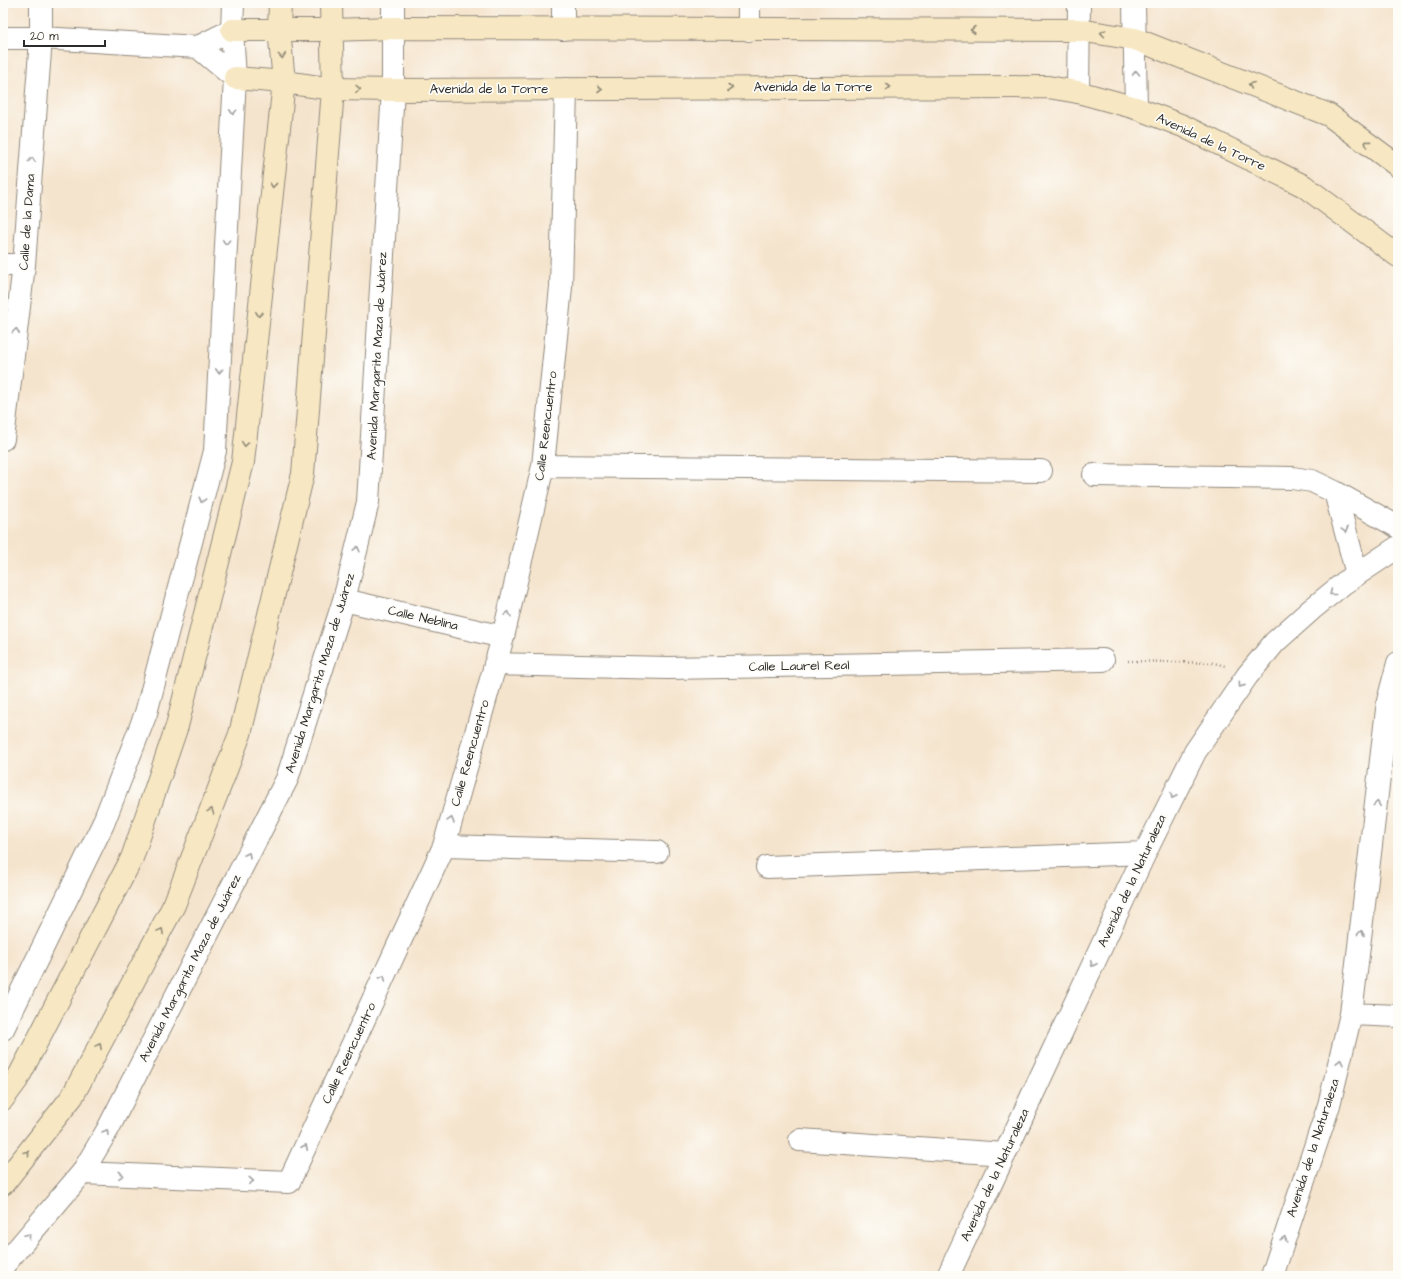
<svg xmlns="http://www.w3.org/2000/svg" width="1401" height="1279" viewBox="0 0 1401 1279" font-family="'Architects Daughter',sans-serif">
  <rect width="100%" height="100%" fill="#fdfcf7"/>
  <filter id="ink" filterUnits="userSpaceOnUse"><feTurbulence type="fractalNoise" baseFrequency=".025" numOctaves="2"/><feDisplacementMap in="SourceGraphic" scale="8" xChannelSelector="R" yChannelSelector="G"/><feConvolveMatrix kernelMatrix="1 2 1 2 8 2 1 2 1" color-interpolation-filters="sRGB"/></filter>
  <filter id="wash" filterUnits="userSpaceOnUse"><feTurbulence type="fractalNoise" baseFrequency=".012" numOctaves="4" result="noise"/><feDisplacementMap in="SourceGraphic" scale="16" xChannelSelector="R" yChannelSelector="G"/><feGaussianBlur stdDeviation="0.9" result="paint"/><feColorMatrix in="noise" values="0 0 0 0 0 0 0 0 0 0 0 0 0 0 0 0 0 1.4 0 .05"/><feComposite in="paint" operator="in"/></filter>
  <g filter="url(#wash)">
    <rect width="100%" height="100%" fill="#f5e4cd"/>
  </g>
  <g filter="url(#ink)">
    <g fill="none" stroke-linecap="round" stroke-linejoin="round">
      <g stroke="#90887c" stroke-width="24">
        <path id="street" d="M749,3V30
          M1134,3L1136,108
          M563,29V3
          M3,38H41L198,47L232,30
          M198,47L235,78
          M1078,92L1079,3
          M3,265H24
          M3,439L24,265L41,38V3
          M543,466L1041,471
          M1094,475L1292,478L1312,481L1335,492L1398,527
          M1335,492L1357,574
          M344,600L503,637
          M495,664L668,668L1103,660
          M444,846L657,852
          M767,867L1145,853
          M1351,1014L1398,1016
          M3,1029L103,824L146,713L215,451L235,78L232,30L233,3
          M800,1140L1005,1154
          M82,1173L289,1182L444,846L503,637L543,466L561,287L566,89
          M3,1266L82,1173L108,1129L287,779L344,600L368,502L393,90V3
          M948,1276L1145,853L1195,752L1247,676L1275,642L1312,609L1344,583L1398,547
          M1272,1276L1329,1105L1351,1014L1388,701L1398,663"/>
      </g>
      <g stroke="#90887c" stroke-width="24">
        <path id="secondary" d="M232,30H331L393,28L1079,30L1135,39L1329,115L1398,166
          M235,78L284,82L333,89L393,90L1048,87L1078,92L1136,108L1183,126L1304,186L1398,256
          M3,1099L17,1080L132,858L177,726L243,462L284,82L279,29L280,3
          M3,1184L72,1097L174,905L240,734L303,474L333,89L331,3"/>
      </g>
      <path stroke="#90887c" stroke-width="2.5" stroke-dasharray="1 3" stroke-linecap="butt" d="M1128,661L1214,663L1225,666"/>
      <use href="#street" stroke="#fff" stroke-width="22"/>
      <use href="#secondary" stroke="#f7e8c3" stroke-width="22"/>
    </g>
    <defs><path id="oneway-chevron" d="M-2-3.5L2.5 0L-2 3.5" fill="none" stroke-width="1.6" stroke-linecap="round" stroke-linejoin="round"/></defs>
    <g stroke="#918a77">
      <use href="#oneway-chevron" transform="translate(973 30) rotate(180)"/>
      <use href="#oneway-chevron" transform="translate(1103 33) rotate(-171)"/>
      <use href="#oneway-chevron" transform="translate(282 56) rotate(85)"/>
      <use href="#oneway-chevron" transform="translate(1251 85) rotate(-158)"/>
      <use href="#oneway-chevron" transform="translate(888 87)"/>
      <use href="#oneway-chevron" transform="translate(730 88)"/>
      <use href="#oneway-chevron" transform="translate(358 89) rotate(1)"/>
      <use href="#oneway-chevron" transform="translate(600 89)"/>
      <use href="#oneway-chevron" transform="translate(1367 143) rotate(-144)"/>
      <use href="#oneway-chevron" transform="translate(273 185) rotate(96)"/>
      <use href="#oneway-chevron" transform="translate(259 314) rotate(96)"/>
      <use href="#oneway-chevron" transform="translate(245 444) rotate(96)"/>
      <use href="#oneway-chevron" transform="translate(211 811) rotate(-69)"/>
      <use href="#oneway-chevron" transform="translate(161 931) rotate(-62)"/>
      <use href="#oneway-chevron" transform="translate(99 1046) rotate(-62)"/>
      <use href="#oneway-chevron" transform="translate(27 1153) rotate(-52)"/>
    </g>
    <g stroke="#a0a0a0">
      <use href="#oneway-chevron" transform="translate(1136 73) rotate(-91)"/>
      <use href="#oneway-chevron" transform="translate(233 112) rotate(93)"/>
      <use href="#oneway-chevron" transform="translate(32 160) rotate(-86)"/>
      <use href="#oneway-chevron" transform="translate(226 242) rotate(93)"/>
      <use href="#oneway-chevron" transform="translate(16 331) rotate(-83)"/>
      <use href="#oneway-chevron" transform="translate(219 371) rotate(93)"/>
      <use href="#oneway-chevron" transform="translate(202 500) rotate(105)"/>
      <use href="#oneway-chevron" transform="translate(1345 530) rotate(75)"/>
      <use href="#oneway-chevron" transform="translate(357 549) rotate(-76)"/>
      <use href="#oneway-chevron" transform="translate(1332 593) rotate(142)"/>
      <use href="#oneway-chevron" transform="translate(508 614) rotate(-77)"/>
      <use href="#oneway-chevron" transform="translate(1241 685) rotate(125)"/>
      <use href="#oneway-chevron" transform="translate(1173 796) rotate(117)"/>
      <use href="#oneway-chevron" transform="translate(1377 804) rotate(-83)"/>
      <use href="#oneway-chevron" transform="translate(451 820) rotate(-74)"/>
      <use href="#oneway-chevron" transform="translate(248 855) rotate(-63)"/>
      <use href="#oneway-chevron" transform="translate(1361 933) rotate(-83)"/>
      <use href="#oneway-chevron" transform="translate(1093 964) rotate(115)"/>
      <use href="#oneway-chevron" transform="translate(383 978) rotate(-65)"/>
      <use href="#oneway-chevron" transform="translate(1340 1062) rotate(-77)"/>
      <use href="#oneway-chevron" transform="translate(106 1132) rotate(-60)"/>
      <use href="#oneway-chevron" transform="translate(305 1147) rotate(-65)"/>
      <use href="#oneway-chevron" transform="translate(121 1175) rotate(3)"/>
      <use href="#oneway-chevron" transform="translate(251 1181) rotate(3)"/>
      <use href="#oneway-chevron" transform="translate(28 1236) rotate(-50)"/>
      <use href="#oneway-chevron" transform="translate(1284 1239) rotate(-72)"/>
    </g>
  </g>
  <g text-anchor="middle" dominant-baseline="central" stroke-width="3.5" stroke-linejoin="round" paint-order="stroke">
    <g font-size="13" fill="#2b2b2b" stroke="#fdfcf7">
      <text x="813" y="87">Avenida de la Torre</text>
      <text x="489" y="89">Avenida de la Torre</text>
      <text transform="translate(1211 142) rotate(25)">Avenida de la Torre</text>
      <text transform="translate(27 222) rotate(-86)">Calle de la Dama</text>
      <text transform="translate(377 356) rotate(-87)">Avenida Margarita Maza de Juárez</text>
      <text transform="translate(546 426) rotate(-83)">Calle Reencuentro</text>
      <text transform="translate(423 618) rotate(13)">Calle Neblina</text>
      <text transform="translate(799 666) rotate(-1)">Calle Laurel Real</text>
      <text transform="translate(320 673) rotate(-73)">Avenida Margarita Maza de Juárez</text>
      <text transform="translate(470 753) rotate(-74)">Calle Reencuentro</text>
      <text transform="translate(1132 881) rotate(-65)">Avenida de la Naturaleza</text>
      <text transform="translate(190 968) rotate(-63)">Avenida Margarita Maza de Juárez</text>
      <text transform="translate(349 1053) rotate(-65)">Calle Reencuentro</text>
      <text transform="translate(1313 1148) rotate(-72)">Avenida de la Naturaleza</text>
      <text transform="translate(995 1175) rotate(-65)">Avenida de la Naturaleza</text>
    </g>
  </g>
  <rect width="1401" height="1279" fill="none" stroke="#fdfcf7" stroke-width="16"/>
  <path d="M24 40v6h81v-6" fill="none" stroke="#2b2b2b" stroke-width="2"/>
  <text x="30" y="40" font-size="12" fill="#2b2b2b" stroke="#fdfcf7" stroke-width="3" paint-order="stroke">20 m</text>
</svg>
